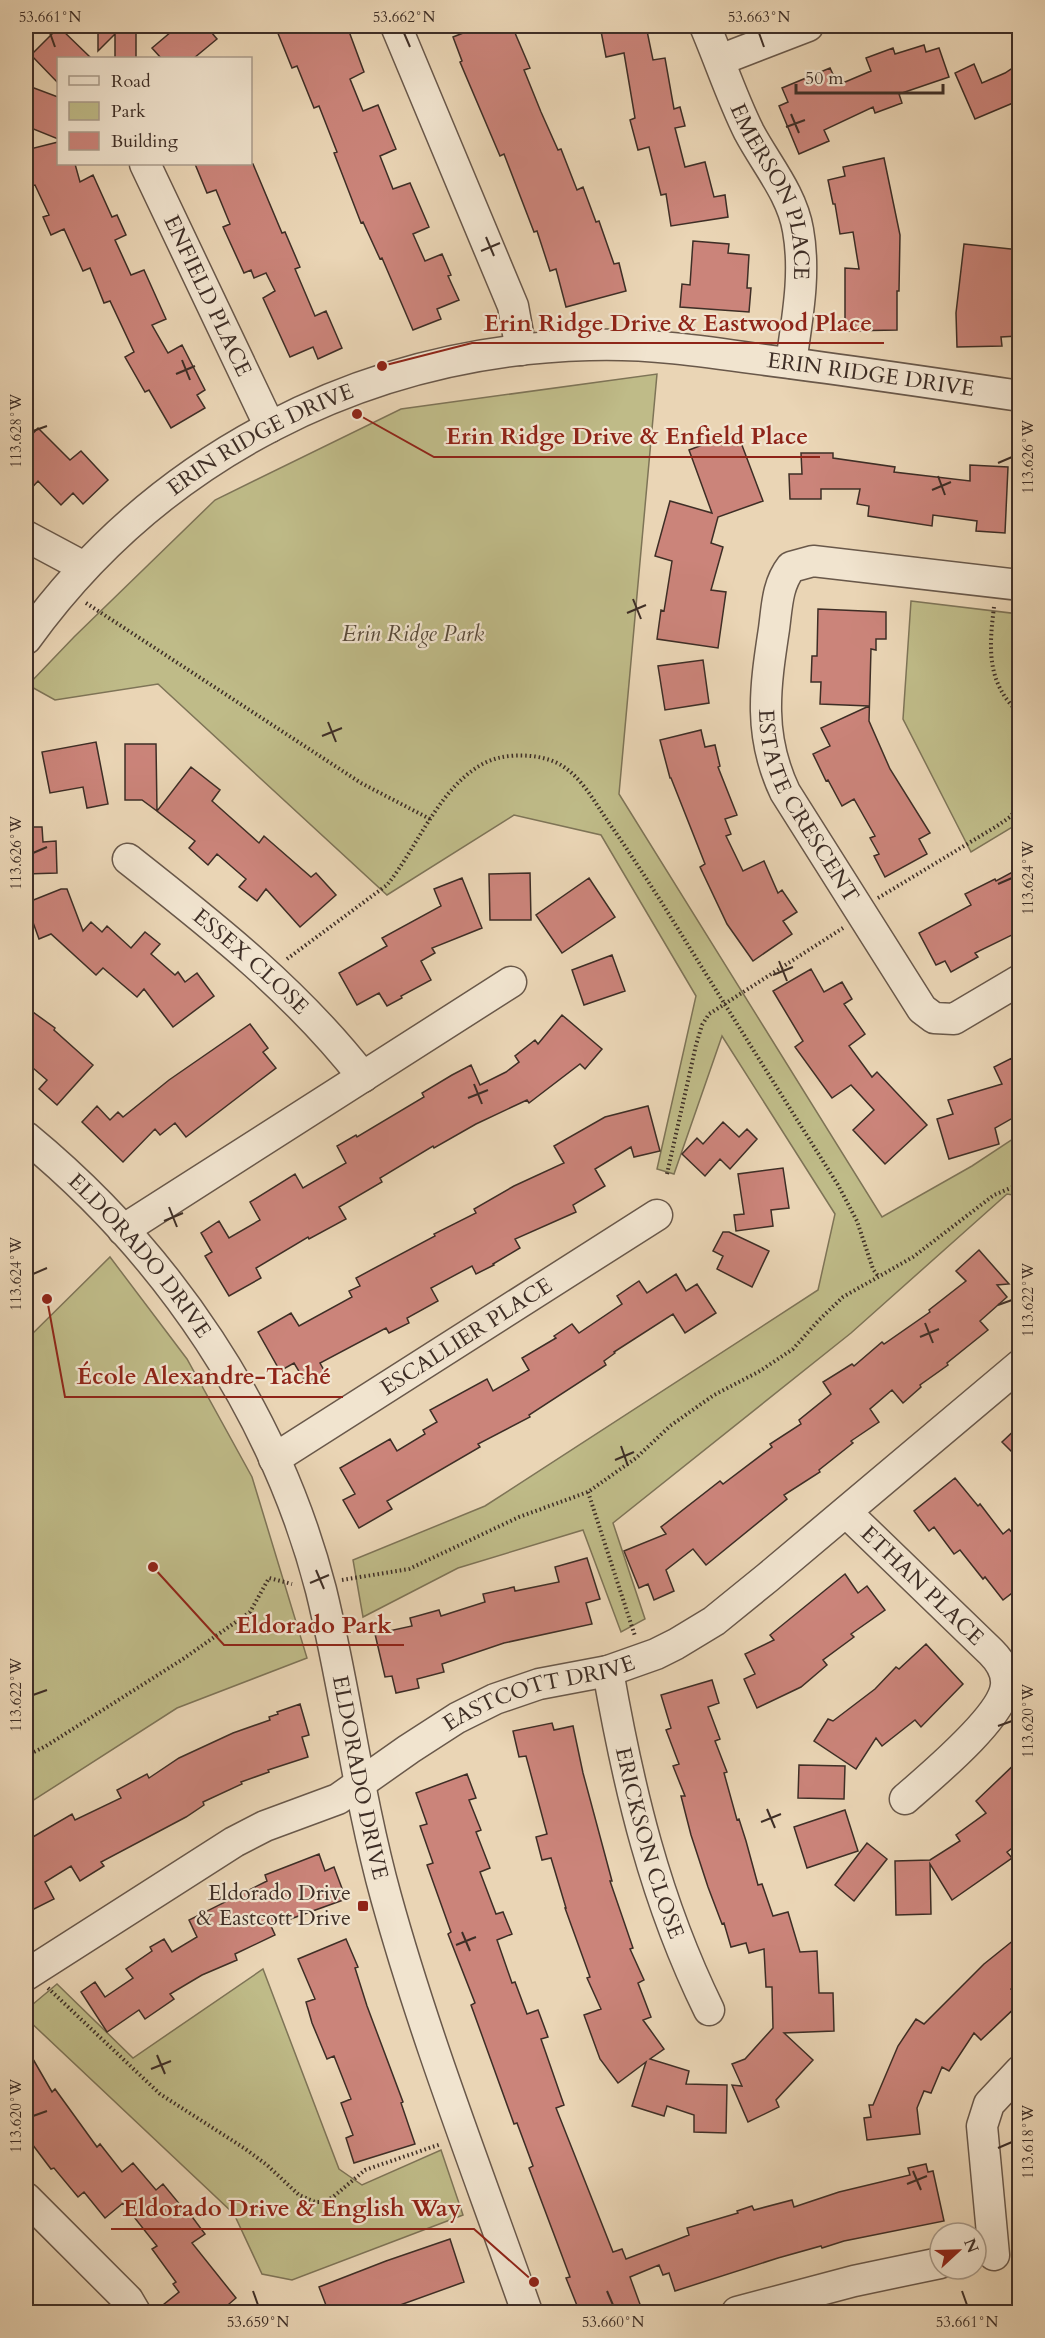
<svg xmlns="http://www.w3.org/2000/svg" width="1045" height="2338" viewBox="0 0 1045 2338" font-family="Cardo,serif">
  <rect width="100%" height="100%" fill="#ead5b5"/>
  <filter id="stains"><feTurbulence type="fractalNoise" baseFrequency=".00333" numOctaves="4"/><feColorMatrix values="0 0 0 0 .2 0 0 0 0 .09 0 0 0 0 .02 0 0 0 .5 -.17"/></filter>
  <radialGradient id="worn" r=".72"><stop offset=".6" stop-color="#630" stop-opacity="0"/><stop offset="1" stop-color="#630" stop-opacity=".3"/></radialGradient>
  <path fill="#bfbb88" stroke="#7e7457" stroke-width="1.5" d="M657,374L619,794L882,1217L972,1166L1019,1135V1196L1007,1194L851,1333L613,1523L645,1619L621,1632L583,1530L458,1568L363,1617L353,1560L485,1506L818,1290L835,1214L722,1036L674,1174L657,1169L696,996L601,835L514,815L387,895L158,684L55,700L28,685L74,637L215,500L401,409Z
    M911,601L1019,614V823L971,852L903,719Z
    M110,1257L187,1359L252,1477L307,1658L177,1708L26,1805V1340Z
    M263,1969L339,2169L362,2185L441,2150L463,2215L292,2280L262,2274L234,2214L26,2018V2010L57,1984L133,2058Z"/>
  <path fill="#cb847a" stroke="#3e2e26" stroke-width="1.5" d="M98,26H136V58H115V34L98,51Z
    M178,26H206L217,39L194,58H161L152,48Z
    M275,26H347L364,72L350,79L363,111L378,105L396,149L380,156L393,189L410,183L429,227L413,234L425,261L442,254L451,275L448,276L459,300L437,309L441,319L413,330L382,258L380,259L363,222L361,223L334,153L337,152L319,106L314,108L297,66L292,68Z
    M481,26H512L530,68L524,70L541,112L558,150L561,149L577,190L583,187L596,222L599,221L614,264L619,263L626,291L566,307L556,269L550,271L537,231L534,232L504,154L500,156L460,62L462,61L453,37Z
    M600,26H646L653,60L665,58L674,109L680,107L685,126L675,128L685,167L705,162L714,197L725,195L728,217L671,226L666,194L661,195L649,147L638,150L630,120L635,118L624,53L606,57Z
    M59,27L91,58H58V83L31,55Z
    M924,45L926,52L939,48L949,77L899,94L902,103L875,113L873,107L824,130L829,141L799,154L779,106L788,102L782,88L830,68L838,85L871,71L866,58L893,48L895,54Z
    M1020,63V100L975,119L955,73L974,64L982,83L1005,73Z
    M26,85L58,97V139L26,126Z
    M58,142V164H75L80,182L93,175L112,217L117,215L126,235L115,240L131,275L144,270L166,319L152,325L168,353L182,345L205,390L197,395L205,408L171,428L149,390L145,392L125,357L134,352L110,301L104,303L90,268L83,271L64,229L51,235L43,217L49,215L35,185L26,187V150Z
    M884,158L900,235L899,291H897V330L845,331V268L859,269L853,232L840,234L835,204H833L828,180L845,176L843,167Z
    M195,164H253L282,233L285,232L300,267L295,269L315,316L326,311L342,348L318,359L313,347L290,357L263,298L275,291L266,273L254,278L251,270L244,273L223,227L230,224L216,190L207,193Z
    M693,241L729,244L728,253L749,255L747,288H751L749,312L680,307L682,284L690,285Z
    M964,244L1020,250V336L1001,337L1002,346L957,347L956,313Z
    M38,428L70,460L81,451L108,480L83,504L73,493L61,505L38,481L26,494V441Z
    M737,432L763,501L718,517L711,543L723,547L711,590L726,592L718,648L657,639L661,610L664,611L672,561L655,556L670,501L712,513L689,450Z
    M801,453H833V458L895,467L894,472L970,481V465L1008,467L1005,533L976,531L977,521L933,515L932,526L868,516L869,506L857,504L860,489H821V499H790L789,474H802Z
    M818,609L886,612V639H876V650L871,649L869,721L890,769L930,833L919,839L927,854L885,877L874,856L879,854L870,838L875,836L854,799L842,806L828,780L826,781L813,754L830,746L821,728L869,706L820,704L821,682H811L812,656H817Z
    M703,660L709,703L665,710L658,666Z
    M701,730L705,747L715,745L720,766L718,767L737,815L725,819L731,834L726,836L743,871L764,861L778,893L782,890L797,912L783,921L792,934L753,961L727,924L700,867L705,864L671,778H670L660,740Z
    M96,742L108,804L87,808L83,787L50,793L42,752Z
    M125,744H156L157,811L142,800H125Z
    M191,767L220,790L212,801L259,843L264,836L311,877L316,873L336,895L300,927L266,889L257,901L239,887L246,879L217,854L208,865L189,848L195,841L157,811Z
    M26,827H42L43,842L56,841L57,873L26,874Z
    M1020,868V931L975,953L978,957L951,972L945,961L936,965L919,933L971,905L965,894L995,879L996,881Z
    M530,873L531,920H490L489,874Z
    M462,878L482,928L432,948L435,953L421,961L431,980L401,996L402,998L387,1006L379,993L357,1005L339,973L387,946L382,938L441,906L434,889Z
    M589,878L615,917L562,953L536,915Z
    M61,889H67L83,931L91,922L102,932L107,926L131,948L145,932L160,944L151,954L175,975L178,972L185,982L197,973L214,996L173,1027L144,989L137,997L103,968L96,975L51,934L39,939L26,903Z
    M612,955L625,991L584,1005L572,970Z
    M811,969L824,992L842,982L852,999L844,1004L865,1034L849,1046L872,1077L877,1072L927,1125L885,1164L853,1130L874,1110L851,1085L832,1098L795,1047L803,1041L773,991Z
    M26,1007L55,1028L54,1030L93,1065L57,1105L39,1089L47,1080L26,1062Z
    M562,1015L602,1049L585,1069L580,1064L529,1103L527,1100L476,1124L434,1148L433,1146L380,1178L382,1182L339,1207L346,1219L309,1239L308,1237L256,1268L261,1278L229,1296L205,1256L212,1252L201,1233L219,1221L229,1238L260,1220L250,1202L295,1174L303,1188L346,1163L337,1146L356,1135L357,1137L424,1097L422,1093L452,1075L471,1065L480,1085L506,1072L519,1062L515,1056L535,1040L538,1044Z
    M250,1024L268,1048L263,1052L276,1068L186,1137L175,1123L160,1135L155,1129L123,1162L82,1122L97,1106L110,1120L118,1112L123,1117L169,1080Z
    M1012,1058L1020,1074V1118L1018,1115L995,1128L999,1144L949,1159L937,1119L953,1114L948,1100L1002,1084L994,1067Z
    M648,1106L660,1151L634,1157L631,1147L595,1169L605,1186L573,1205L576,1212L515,1239L520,1248L493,1264L494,1265L476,1274L472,1266L431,1288L438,1301L407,1318L409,1323L389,1333L386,1328L320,1363L325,1372L306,1383L294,1363L280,1371L258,1332L291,1313L299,1326L352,1297L349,1291L360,1286L356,1278L435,1236L434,1234L476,1213L474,1209L514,1186L564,1163L554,1146L605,1117Z
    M723,1122L739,1137L747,1129L757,1139L730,1169L720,1159L705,1176L682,1154L697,1138L703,1144Z
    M783,1168L789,1208L771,1210L773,1226L736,1231L734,1215L744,1214L738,1174Z
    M723,1232H729L769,1251L752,1287L717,1269L723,1256L713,1251Z
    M979,1250L1009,1284L997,1285L1007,1297L980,1321L988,1330L947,1363L948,1365L920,1385L921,1387L903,1403L892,1390L870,1409L879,1422L851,1441L853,1443L819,1470L820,1472L784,1495L787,1499L706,1565L693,1549L666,1570L674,1591L654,1600L648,1584L639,1588L624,1551L666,1534L661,1527L720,1481L723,1484L772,1447L770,1444L801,1424L799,1420L831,1394L823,1382L852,1364L854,1366L882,1342L884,1344L930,1312L929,1310L966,1281L956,1271Z
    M676,1274L686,1291L697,1284L716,1313L685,1333L673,1314L614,1352L615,1353L604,1361L606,1365L529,1415L530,1417L478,1444L480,1447L387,1501L392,1509L359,1528L343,1500L355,1494L340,1468L390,1439L397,1451L425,1434L423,1430L437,1422L430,1410L487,1379L493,1391L529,1370L522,1358L556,1338L554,1336L572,1324L579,1333L622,1304L617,1296L639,1281L647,1293Z
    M1020,1425V1460L1002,1442Z
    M955,1478L978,1506L980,1504L1003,1534L1009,1529L1020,1542V1587L1003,1600L985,1577L983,1579L960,1550L954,1554L934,1527L929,1531L914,1511Z
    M587,1558L600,1599L586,1603L592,1624L504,1643L442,1664L444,1672L417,1679L419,1688L396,1693L392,1676L385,1677L375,1634L412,1626L410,1618L439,1610L441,1616L485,1602L483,1594L514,1587L515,1591L559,1582L555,1567Z
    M845,1574L858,1593L867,1586L885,1610L851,1634L854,1637L823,1660L827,1665L801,1687L757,1708L744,1679L755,1674L745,1654L774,1640L770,1635Z
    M926,1644L963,1684L921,1727L915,1720L882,1746L876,1738L856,1769L814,1741L828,1719L833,1721L875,1689L896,1667L899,1669Z
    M712,1680L719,1703L708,1707L720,1739L715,1741L727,1772L724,1773L737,1820L739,1819L746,1841L758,1885L762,1884L773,1916L788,1912L800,1952L817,1951L819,1993H833L834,2031L784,2033L813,2060L776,2100L779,2107L748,2122L732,2085L742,2086L732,2064L745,2059L773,2028L772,1987H766L764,1949L749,1953L746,1943L731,1947L724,1923L722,1924L708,1887L691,1835L681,1796H685L673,1766L679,1764L666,1730L671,1728L661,1695Z
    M300,1704L309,1735L302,1737L308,1757L268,1770L269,1772L241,1782L242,1784L203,1802L204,1805L186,1817L101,1862L104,1866L80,1881L71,1866L45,1882L54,1899L26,1913V1841L72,1814L75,1820L121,1798L117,1790L147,1774L149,1778L179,1758L233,1733L270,1720L269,1717L278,1714L277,1712Z
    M552,1723L554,1730L573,1726L583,1773L612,1881H610L633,1948L630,1949L644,1980L638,1983L651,2017L643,2020L664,2049L650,2059L689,2071L686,2084L727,2085L726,2133L694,2132V2115L667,2106L664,2116L632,2106L646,2062L618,2083L600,2059L584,2015L601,2009L587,1978L590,1977L565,1908H566L551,1858L542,1860L536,1837L547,1834L526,1756L519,1757L513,1731Z
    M1020,1759V1842L1007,1852L1012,1858L952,1900L930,1864L931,1914L896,1915L895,1861L930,1860L960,1841L956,1835L986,1813L976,1801Z
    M799,1765L845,1766L844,1799L798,1798Z
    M467,1774L476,1798L469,1800L481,1830L476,1832L490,1868L480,1872L496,1914L503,1912L512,1934L497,1940L512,1983L515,1982L527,2014L538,2010L548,2037L541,2039L564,2105L556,2108L613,2252L622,2249L626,2259L689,2235L687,2228L738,2213L737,2211L752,2206L754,2210L792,2200L794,2207L839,2192L910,2175L908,2168L926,2164L928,2172L933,2171L944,2221L844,2241L822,2248L821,2246L778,2258L675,2291L669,2273L663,2275L659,2265L630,2277L641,2307L626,2313H580L566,2278L570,2277L529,2168L533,2166L517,2123L514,2124L471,2005L475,2003L448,1934L451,1932L427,1865L433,1863L420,1826L427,1824L416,1793Z
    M845,1810L858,1851L807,1868L794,1827Z
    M867,1843L887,1859L854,1901L835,1885Z
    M319,1854L325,1871L334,1867L346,1899L271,1926L275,1935L235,1954L237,1960L202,1975L170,1994L174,1999L145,2019L139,2010L107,2032L81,1992L95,1982L105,1997L133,1978L126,1969L152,1951L150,1947L164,1939L172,1952L197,1937L189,1920L267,1881L265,1875Z
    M1020,1935V1982L1011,1989L1020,1998V2003L981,2040L974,2033L949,2071L942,2067L931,2093L924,2091L917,2108L920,2134L867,2140L864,2118L871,2117L869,2105H873L898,2046L916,2019L924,2024L984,1964Z
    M346,1939L358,1967L355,1968L367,2006L403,2102L401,2103L415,2144L354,2163L346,2138L353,2135L341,2103L351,2099L334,2056L327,2059L312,2023L306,2002L315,1999L298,1959Z
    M26,2047L52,2092L55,2089L97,2147L100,2144L122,2172L133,2163L156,2190L163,2184L186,2212L187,2210L205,2234L192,2243L236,2298L229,2304L236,2313H153L179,2292L173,2284L176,2282L152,2249L157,2246L123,2203L105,2218L84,2192L78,2197L54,2168L51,2169L26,2136Z
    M450,2239L464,2282L378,2313H329L319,2287L386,2261Z"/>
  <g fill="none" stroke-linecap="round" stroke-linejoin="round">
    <g stroke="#69584a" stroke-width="33">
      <g id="minor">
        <path d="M396,26L513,306L521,350"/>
        <path id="s1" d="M705,26C720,61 732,98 749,132C766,164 792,194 798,230C806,274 797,319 791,363"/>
        <path d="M720,60L808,26"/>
        <path id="s2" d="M145,164L270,427"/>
        <path d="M26,536L84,567"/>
        <path id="s3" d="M1020,585L813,561L791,567C777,585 777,607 774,629C765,688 758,735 785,792L922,1009L934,1018L954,1019L1020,980"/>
        <path id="s4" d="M26,639C158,456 364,351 589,345C646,343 702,351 758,359C846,370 933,383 1020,396"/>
        <path id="s5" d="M128,859C213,926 296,991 363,1077"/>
        <path id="s6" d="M26,1137C167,1253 275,1412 321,1590C346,1692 358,1796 386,1897C425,2038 479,2175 527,2312"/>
        <path d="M123,1230L511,982"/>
        <path id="s7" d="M274,1459L657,1215"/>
        <path id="s8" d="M846,1512L991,1652C1000,1661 1007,1672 1006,1685C1003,1717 930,1777 905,1799"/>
        <path id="s9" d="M608,1671C629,1790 655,1900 709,2010"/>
        <path id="s10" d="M26,1975L234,1842L265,1826L338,1799L409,1749L457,1718L495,1699L539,1684L608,1671L656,1654L676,1644L714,1621L767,1578L1020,1365"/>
        <path d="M26,2198L128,2300L135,2312"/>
        <path d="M994,2255L982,2126L989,2104L1020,2071"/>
        <path d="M737,2312L854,2281L940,2263"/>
      </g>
    </g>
    <path stroke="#3e2e26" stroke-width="4" stroke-dasharray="1.5 3" stroke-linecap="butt" d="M86,603L361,783L430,819
      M994,607C989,648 986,683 1020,714
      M878,898L997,826L1010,817L1020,805
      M287,959L387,885C419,846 445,772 498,758C518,753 547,755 564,767C583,780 594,801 607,820C626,847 644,875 662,903C720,997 779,1091 838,1185L857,1221L873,1269L878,1276
      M667,1174L696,1045L702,1025L709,1014L843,928
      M588,1492L635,1636
      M342,1580L409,1569L519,1517L588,1492L636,1458L670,1426L714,1395L760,1371L793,1349L819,1320L843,1297L913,1257L994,1195L1020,1184
      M26,1756L46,1746L183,1659L250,1612L269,1578L292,1584
      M48,1988L160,2094L244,2148L267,2165L299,2195L315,2202H324L333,2197L365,2170L441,2144"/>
    <use href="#minor" stroke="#f1e4cf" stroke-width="30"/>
  </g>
  <path fill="none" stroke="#3e2e26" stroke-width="2" d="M50,33L55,47M404,33L410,47M759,33L764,47M791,114L799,133M786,127L805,120M486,237L494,256M481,251L500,243M182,360L190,380M176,374L195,366M33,431L47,426M998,463L1012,457M938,476L945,495M932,490L951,482M633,599L641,619M627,613L646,605M328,722L336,742M322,736L342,728M33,853L47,847M998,884L1012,878M779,961L787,981M773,975L793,967M474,1084L482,1104M468,1098L488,1090M169,1207L177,1227M164,1221L183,1213M33,1274L47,1268M998,1305L1012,1300M925,1323L933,1343M920,1337L939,1329M621,1446L628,1466M615,1460L634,1452M316,1570L324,1589M310,1583L329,1575M33,1695L47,1690M998,1726L1012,1721M767,1809L775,1828M761,1822L781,1814M462,1932L470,1951M456,1945L476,1937M157,2055L165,2074M151,2069L171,2061M33,2116L47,2111M998,2148L1012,2142M913,2171L921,2190M907,2184L927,2176M253,2291L258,2305M607,2291L613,2305M962,2291L967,2305"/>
  <rect fill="#8f2418" stroke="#f1e4cf" stroke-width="2" x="357" y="1900" width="12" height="12" rx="3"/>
  <g text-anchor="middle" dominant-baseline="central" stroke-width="4.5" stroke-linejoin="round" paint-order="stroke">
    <g font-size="22" fill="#3e2e26" stroke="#f1e4cf">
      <text stroke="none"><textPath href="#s1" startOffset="180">EMERSON PLACE</textPath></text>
      <text stroke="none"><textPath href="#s2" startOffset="146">ENFIELD PLACE</textPath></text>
      <text stroke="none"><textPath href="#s4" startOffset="942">ERIN RIDGE DRIVE</textPath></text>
      <text stroke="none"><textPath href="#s4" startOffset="312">ERIN RIDGE DRIVE</textPath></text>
      <text stroke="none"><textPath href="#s3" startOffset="484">ESTATE CRESCENT</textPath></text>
      <text stroke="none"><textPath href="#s5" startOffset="160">ESSEX CLOSE</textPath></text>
      <text stroke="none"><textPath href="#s6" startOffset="165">ELDORADO DRIVE</textPath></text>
      <text stroke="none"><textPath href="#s7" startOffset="228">ESCALLIER PLACE</textPath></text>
      <text stroke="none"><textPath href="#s8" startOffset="106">ETHAN PLACE</textPath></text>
      <text stroke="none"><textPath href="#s10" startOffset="590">EASTCOTT DRIVE</textPath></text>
      <text stroke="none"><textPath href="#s6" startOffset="741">ELDORADO DRIVE</textPath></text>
      <text stroke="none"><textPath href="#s9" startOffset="177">ERICKSON CLOSE</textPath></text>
    </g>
    <g font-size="22" font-style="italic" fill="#584a3a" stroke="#f1e4cf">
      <text x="413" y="634">Erin Ridge Park</text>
    </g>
    <g font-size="22" fill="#3e2e26" stroke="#f1e4cf" text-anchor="end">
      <text x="351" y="1893">Eldorado Drive<tspan x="351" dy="25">&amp; Eastcott Drive</tspan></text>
    </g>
  </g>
  <path fill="none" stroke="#8f2418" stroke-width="2" d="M382 366L472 343H884M357 414L434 457H820M47 1299L65 1397H343M153 1567L224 1645H404M534 2282L474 2229H111"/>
  <g fill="#8f2418" stroke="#f1e4cf" stroke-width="2">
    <circle cx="382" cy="366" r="6"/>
    <circle cx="357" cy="414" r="6"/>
    <circle cx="47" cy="1299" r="6"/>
    <circle cx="153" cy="1567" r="6"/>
    <circle cx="534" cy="2282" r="6"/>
  </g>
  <g font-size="24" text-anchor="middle" font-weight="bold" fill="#8f2418" stroke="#f1e4cf" stroke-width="4.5" stroke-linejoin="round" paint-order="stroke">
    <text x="678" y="331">Erin Ridge Drive &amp; Eastwood Place</text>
    <text x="627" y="444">Erin Ridge Drive &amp; Enfield Place</text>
    <text x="204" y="1384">École Alexandre-Taché</text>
    <text x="314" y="1633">Eldorado Park</text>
    <text x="292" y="2216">Eldorado Drive &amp; English Way</text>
  </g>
  <rect width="1045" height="2338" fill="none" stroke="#ead5b5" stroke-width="66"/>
  <rect x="57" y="57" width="195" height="108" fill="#f1e4cf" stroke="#a99b8b" stroke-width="1.5"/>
  <rect x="69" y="76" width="30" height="9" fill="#f1e4cf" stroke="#a99b8b" stroke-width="1.5"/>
  <text x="111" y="87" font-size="18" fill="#3e2e26">Road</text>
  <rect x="69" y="102" width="30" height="18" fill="#bfbb88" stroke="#a99b8b" stroke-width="1.5"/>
  <text x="111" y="117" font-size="18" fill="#3e2e26">Park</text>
  <rect x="69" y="132" width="30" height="18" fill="#cb847a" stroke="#a99b8b" stroke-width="1.5"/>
  <text x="111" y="147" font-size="18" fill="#3e2e26">Building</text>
  <g transform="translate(958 2251) rotate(68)"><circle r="28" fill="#f1e4cf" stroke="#a99b8b" stroke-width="1.5"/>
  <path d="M0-4.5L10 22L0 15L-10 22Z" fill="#8f2418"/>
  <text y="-9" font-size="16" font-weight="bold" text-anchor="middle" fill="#3e2e26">N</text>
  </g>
  <path d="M796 84v9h147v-9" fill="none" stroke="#3e2e26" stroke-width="3"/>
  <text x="805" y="84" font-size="18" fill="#3e2e26" stroke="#f1e4cf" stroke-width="4.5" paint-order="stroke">50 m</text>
  <rect x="33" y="33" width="979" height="2272" fill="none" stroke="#3e2e26" stroke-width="2"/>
  <g font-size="15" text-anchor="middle" fill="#3e2e26">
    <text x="50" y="22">53.661°N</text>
    <text x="404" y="22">53.662°N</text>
    <text x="759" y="22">53.663°N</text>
    <text transform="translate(16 431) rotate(-90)" y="5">113.628°W</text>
    <text transform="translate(1028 457) rotate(-90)" y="5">113.626°W</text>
    <text transform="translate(16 853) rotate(-90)" y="5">113.626°W</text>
    <text transform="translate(1028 878) rotate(-90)" y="5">113.624°W</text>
    <text transform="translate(16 1274) rotate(-90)" y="5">113.624°W</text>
    <text transform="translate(1028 1300) rotate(-90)" y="5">113.622°W</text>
    <text transform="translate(16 1695) rotate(-90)" y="5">113.622°W</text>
    <text transform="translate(1028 1721) rotate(-90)" y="5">113.620°W</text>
    <text transform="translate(16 2116) rotate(-90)" y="5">113.620°W</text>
    <text transform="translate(1028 2142) rotate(-90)" y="5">113.618°W</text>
    <text x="258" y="2327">53.659°N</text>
    <text x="613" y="2327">53.660°N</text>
    <text x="967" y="2327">53.661°N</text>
  </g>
  <rect width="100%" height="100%" filter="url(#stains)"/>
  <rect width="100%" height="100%" fill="url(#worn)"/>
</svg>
